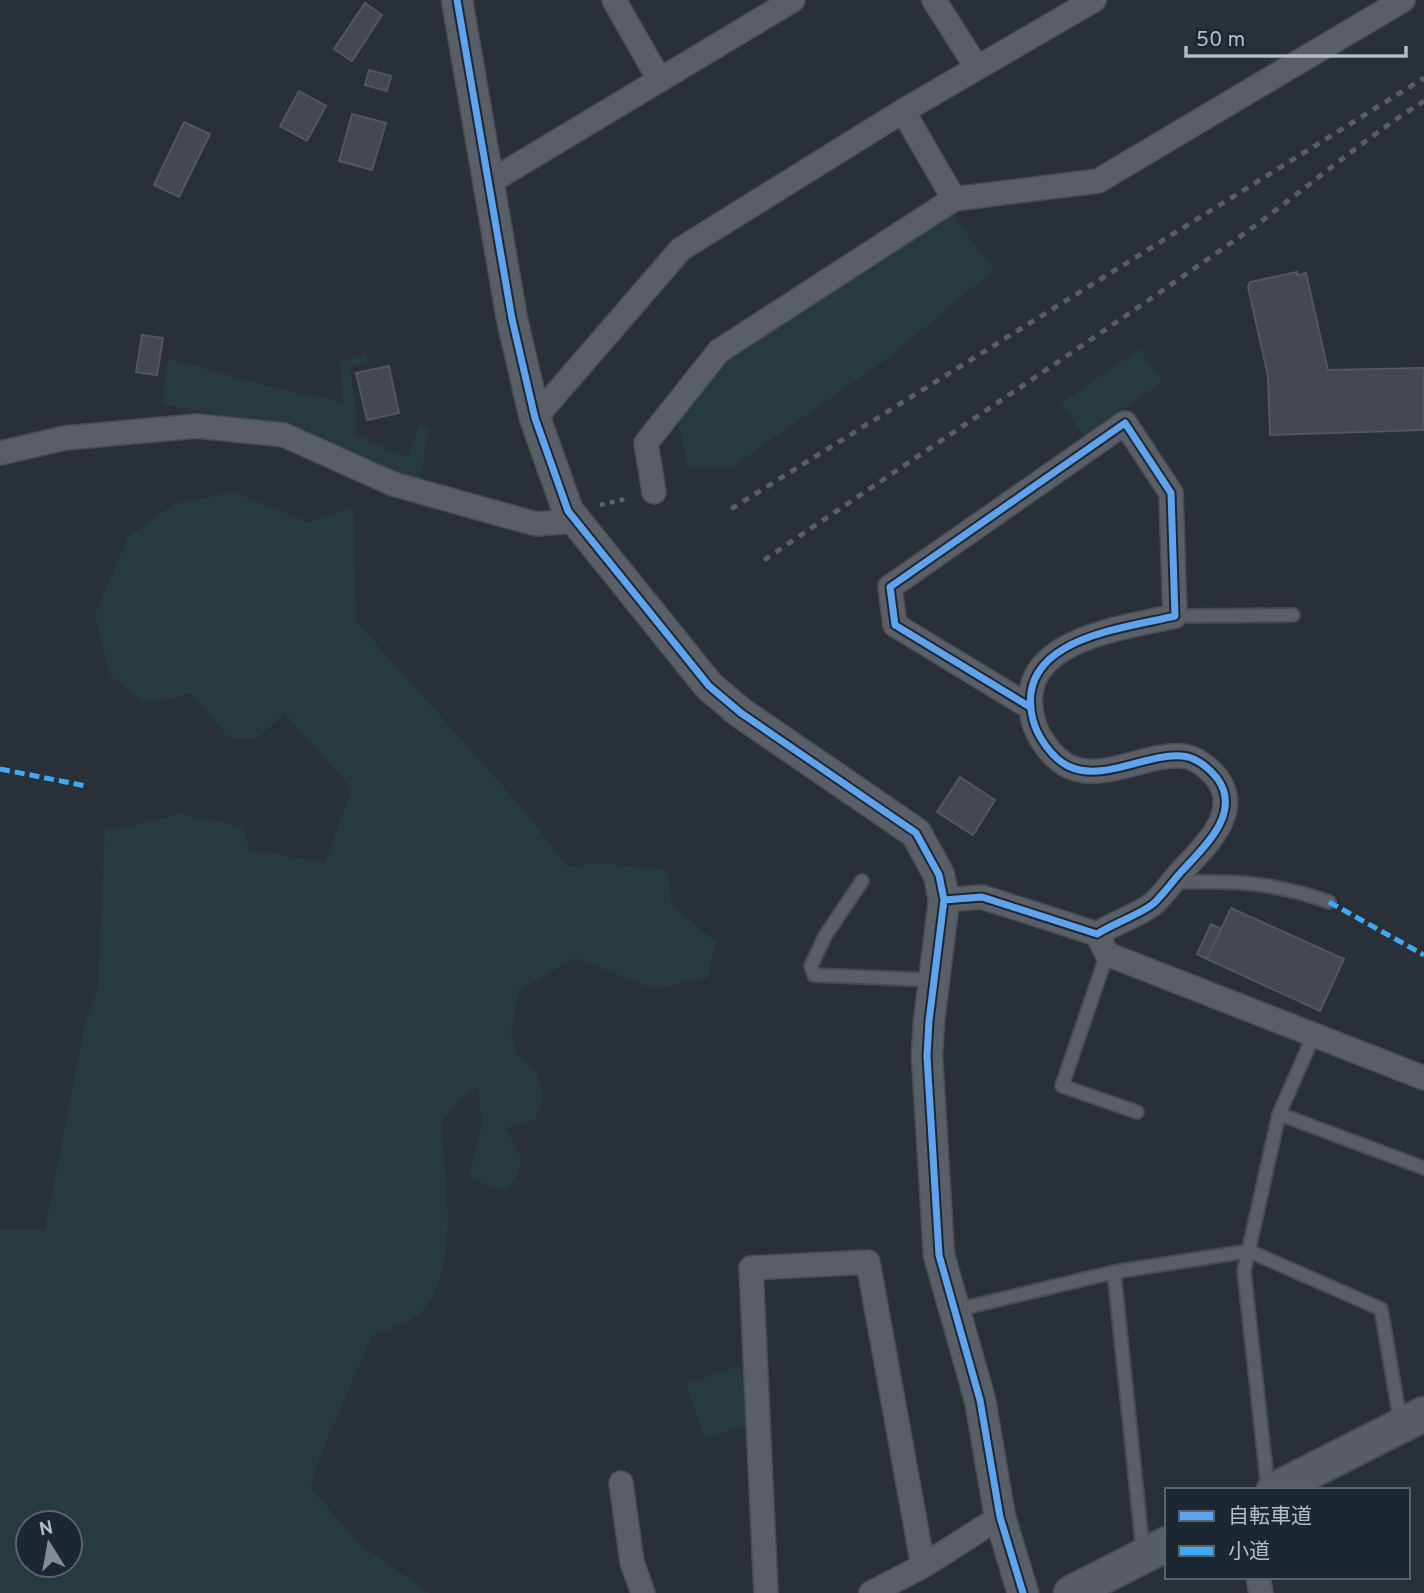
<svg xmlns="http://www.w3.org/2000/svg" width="1424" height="1593" viewBox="0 0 1424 1593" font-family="Overpass,'Noto Sans JP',sans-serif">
  <rect width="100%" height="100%" fill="#2a3038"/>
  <path fill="#273a3e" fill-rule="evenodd" d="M954,199L956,219L994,270L887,359L732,467L688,468L675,405L719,351Z
    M1140,349L1162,382L1084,436L1061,403Z
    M367,352L368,363L350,366L357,423L354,434L407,457L420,424L429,427L419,488L286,425L162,405L168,358L264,385L343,402L340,362Z
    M233,492L308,522L353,507L356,621L519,804L567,866L603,863L667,870L672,905L716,942L708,978L654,989L576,958L519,990L511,1033L516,1054L536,1072L544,1095L535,1120L505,1128C524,1156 526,1164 505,1193L469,1177L482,1126L478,1087L459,1100L441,1124C445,1175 461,1273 421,1312C410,1323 387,1329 372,1336L321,1454L311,1488L361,1545L430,1593H0V1230L45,1229L86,1019L98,988L105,831L180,814L242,826L250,850L325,862L352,789L284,713L258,738H229L191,694L144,704L110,675L95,614L128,537L174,504ZM28,1523H70V1565H28Z
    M742,1365L746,1426L705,1439L686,1384Z"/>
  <path fill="#444950" stroke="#52575f" stroke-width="2" d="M365,3L382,15L352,61L334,49Z
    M369,70L391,76L387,91L365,85Z
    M299,91L326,106L307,141L280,126Z
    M352,114L386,123L372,170L339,161Z
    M184,122L210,134L179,197L154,185Z
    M1297,272V275L1306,273L1328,370L1424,368V430L1270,435L1268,376L1248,287L1250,282Z
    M142,335L163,338L157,375L136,372Z
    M389,366L399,413L367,420L356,373Z
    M960,777L995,800L973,835L937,812Z
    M1231,908L1344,959L1320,1011L1207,959Z
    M1211,924L1221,929L1207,959L1197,954Z"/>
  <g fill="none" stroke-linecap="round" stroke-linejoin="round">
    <g stroke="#484c53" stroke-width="16">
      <path id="service" d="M1175,616L1293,615
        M862,881L825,936L811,966L814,975L933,980
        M1172,882C1232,881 1271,881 1329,902
        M1107,954L1062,1086L1137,1112
        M1279,1114L1424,1168
        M1114,1272L1249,1251L1381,1309L1401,1425
        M956,1310L1114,1272L1143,1552
        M1268,1489L1244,1271L1279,1114L1313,1037"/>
    </g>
    <g stroke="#484c53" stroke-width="26">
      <path id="minor" d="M614,0L659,79
        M934,0L977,68
        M903,111L954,199
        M488,183L793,0
        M535,418L681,249L903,111L1094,0
        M0,453L65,438L197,426L284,435L393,484L536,524L575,521
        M654,492L646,443L719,351L954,199L1098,181L1403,0
        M944,900L982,897L1097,934C1114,923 1137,916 1153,904C1163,895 1172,882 1181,872C1203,848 1243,813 1217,778C1209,768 1196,757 1182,756C1146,753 1103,783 1068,766C1052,758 1037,736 1033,720C1012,639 1121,629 1175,616L1171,493L1125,423L890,587L895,625L1030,707
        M1097,934L1107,954L1424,1078
        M621,1483L632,1562L643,1593
        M1258,1577L1261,1593
        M766,1593L751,1268L868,1262L923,1566
        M871,1593L923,1566L1000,1517"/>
    </g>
    <g stroke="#484c53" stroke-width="33">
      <path id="tertiary" d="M457,0L512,319L535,418L568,511L709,686L741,713L916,833L939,875L944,900L929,1021L927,1056L939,1255L980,1400L1000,1517L1023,1593"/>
    </g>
    <g stroke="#484c53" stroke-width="37">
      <path id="secondary" d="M1274,1490L1424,1414
        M1071,1593L1167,1544"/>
    </g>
    <path stroke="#5d636a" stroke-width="4.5" stroke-dasharray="5 5" stroke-linecap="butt" d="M600,505L629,498"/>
    <use href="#service" stroke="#5a5e66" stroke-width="12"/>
    <use href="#minor" stroke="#5a5e66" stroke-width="23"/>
    <use href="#tertiary" stroke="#5a5e66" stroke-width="30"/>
    <use href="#secondary" stroke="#595d64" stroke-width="33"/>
    <path stroke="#595d64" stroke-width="5" stroke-dasharray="7 7" stroke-linecap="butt" d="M731,509L1424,78
      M764,560C919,455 1075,352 1228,245C1295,199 1355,144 1424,101"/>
    <path stroke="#3fa9f5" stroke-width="5" stroke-dasharray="10 5" stroke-linecap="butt" d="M0,769L86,786
      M1329,902L1424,955"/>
    <g stroke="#1d2633" stroke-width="11">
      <path id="cycleway" d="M457,0L512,319L535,418L568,511L709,686L741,713L916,833L939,875L944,900L929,1021L927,1056L939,1255L980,1400L1000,1517L1023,1593
        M944,900L982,897L1097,934C1114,923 1137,916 1153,904C1163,895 1172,882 1181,872C1203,848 1243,813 1217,778C1209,768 1196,757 1182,756C1146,753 1103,783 1068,766C1052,758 1037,736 1033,720C1012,639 1121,629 1175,616L1171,493L1125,423L890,587L895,625L1030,707"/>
    </g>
    <use href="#cycleway" stroke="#60a3ed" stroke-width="7"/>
  </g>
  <rect x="1165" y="1488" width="245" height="91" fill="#1d2633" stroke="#59626f" stroke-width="2"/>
  <rect x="1179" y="1511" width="35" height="10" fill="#60a3ed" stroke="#59626f" stroke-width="2"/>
  <text x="1228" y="1523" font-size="21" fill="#b4bcc9">自転車道</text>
  <rect x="1179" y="1546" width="35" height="10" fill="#3fa9f5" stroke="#59626f" stroke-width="2"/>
  <text x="1228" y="1558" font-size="21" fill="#b4bcc9">小道</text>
  <g transform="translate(49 1544) rotate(349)"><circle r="33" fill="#1d2633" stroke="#59626f" stroke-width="2"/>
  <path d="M0-5L12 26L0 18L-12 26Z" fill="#848b96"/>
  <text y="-10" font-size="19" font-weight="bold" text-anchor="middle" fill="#b4bcc9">N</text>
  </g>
  <path d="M1186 46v10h220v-10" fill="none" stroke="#b4bcc9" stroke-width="3.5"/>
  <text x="1196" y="46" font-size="21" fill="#b4bcc9" stroke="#1d2633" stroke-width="5" paint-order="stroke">50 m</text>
</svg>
